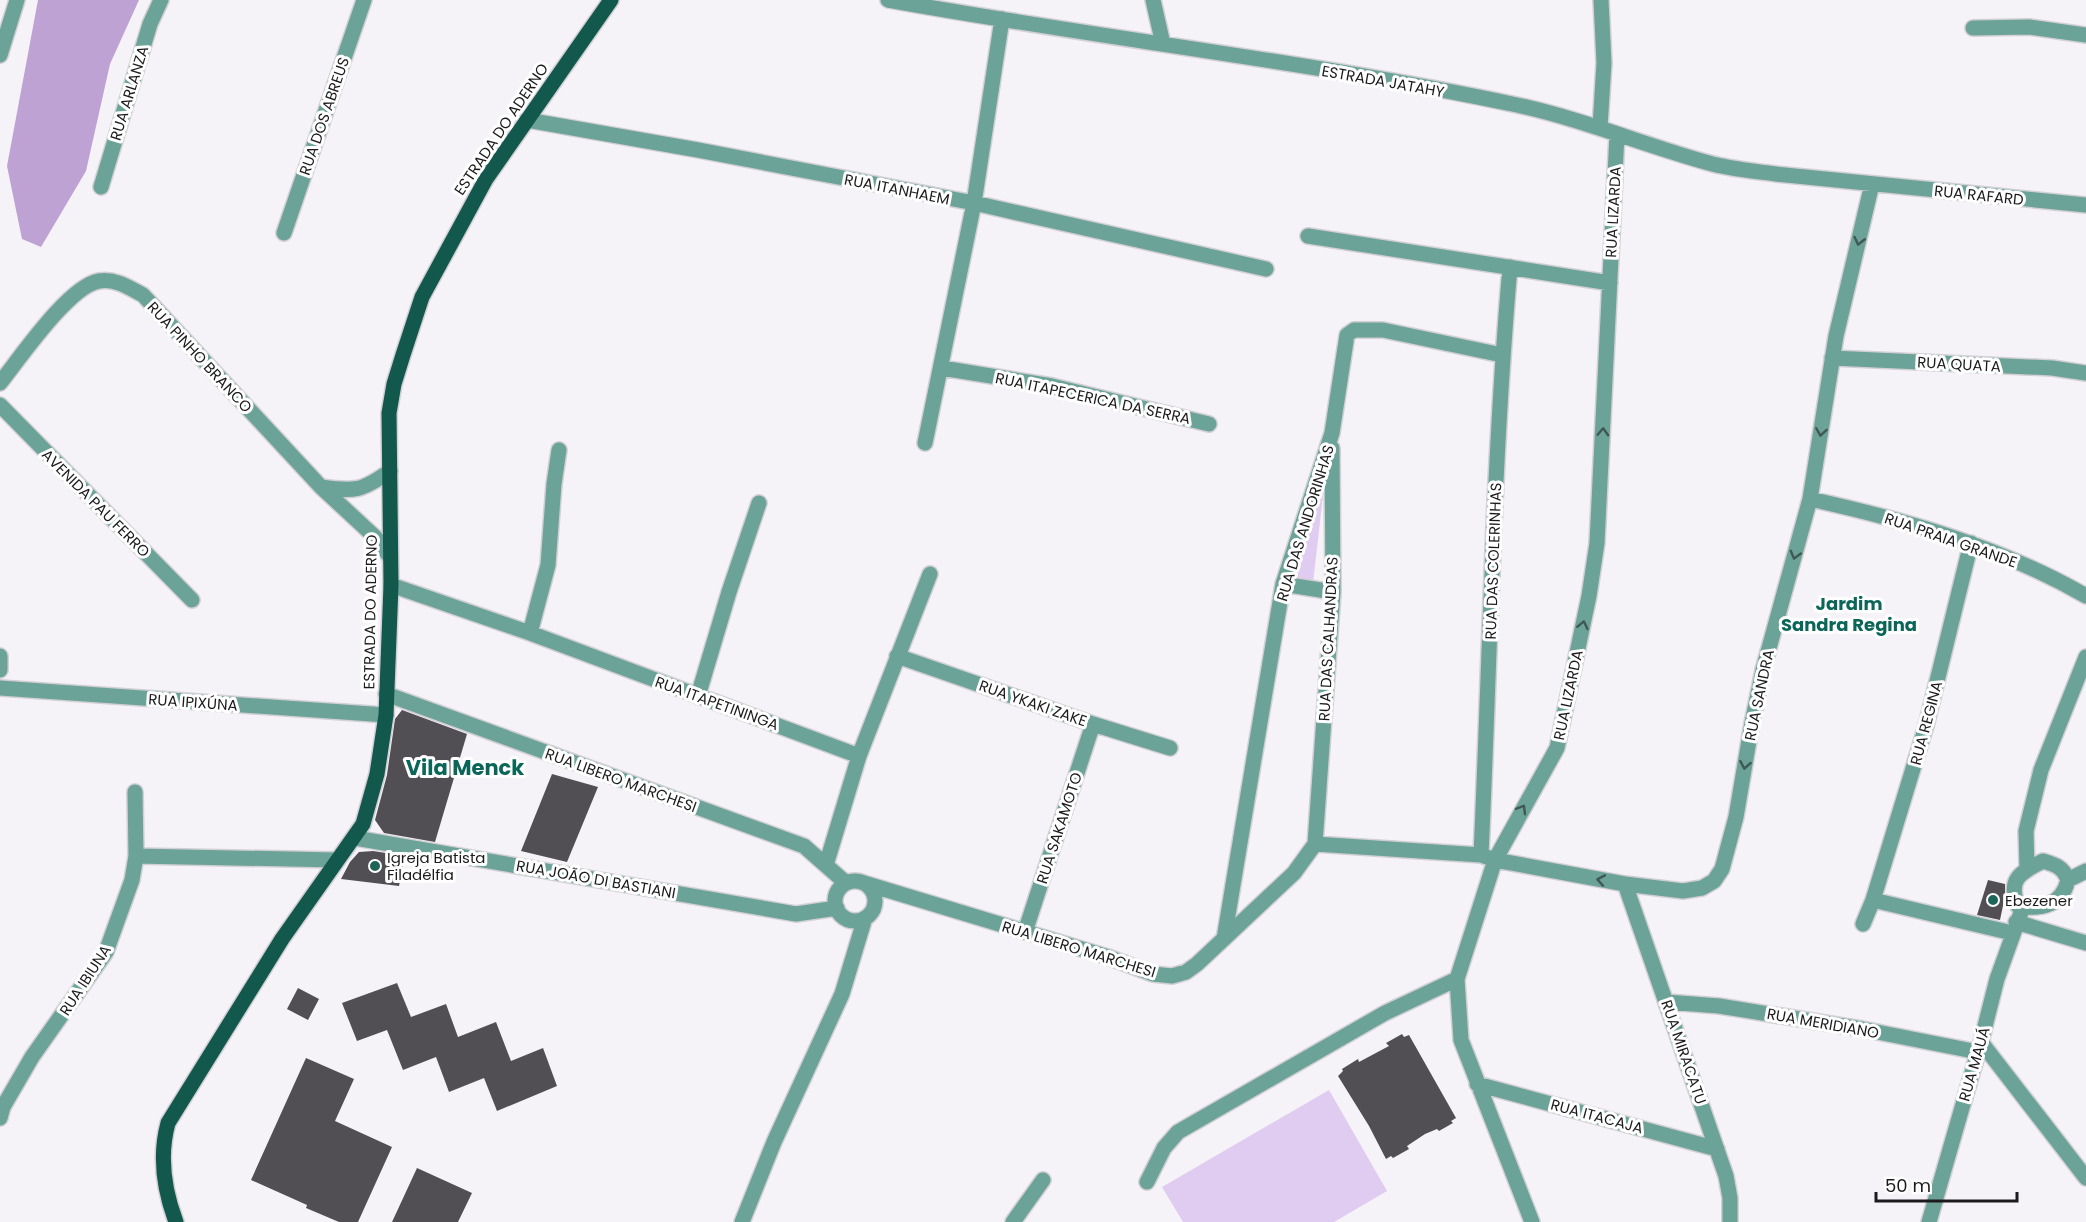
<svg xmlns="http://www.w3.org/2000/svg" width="2086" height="1222" viewBox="0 0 2086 1222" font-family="Poppins,sans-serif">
  <rect width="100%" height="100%" fill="#f5f3f8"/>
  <path fill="#e0cbf1" d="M1329,443L1313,583L1294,581Z
    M1329,1090L1387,1191L1334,1222H1183L1162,1187Z"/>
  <path fill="#bea2d3" d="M38,0H139L110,64L86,171L41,247L22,239L7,166Z"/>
  <path fill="#524f54" d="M402,710L467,734L435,842L384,833L375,820L387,775L395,719Z
    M552,774L598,787L567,862L521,851Z
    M373,851L405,856L399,886L341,879L350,862L359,852Z
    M1988,880L2005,884V896L2000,920L1977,915Z
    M397,983L411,1017L446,1004L458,1037L496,1022L511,1061L543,1048L557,1086L497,1111L484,1078L449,1092L436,1057L403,1070L387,1030L357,1041L342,1003Z
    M298,988L319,999L308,1020L287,1009Z
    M1402,1034L1404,1037L1409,1035L1456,1118L1451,1121L1453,1123L1439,1131L1437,1129L1425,1134L1407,1146L1409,1149L1393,1158L1391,1156L1386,1159L1369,1126L1338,1076L1343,1071L1342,1069L1358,1059L1359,1062L1389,1046L1386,1043Z
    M306,1058L354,1079L335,1121L392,1147L358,1222H339L306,1208L307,1205L251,1180Z
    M417,1168L472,1193L458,1222H392Z"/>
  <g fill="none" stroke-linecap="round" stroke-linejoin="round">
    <g stroke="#d2d0d5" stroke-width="18">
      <path id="minor" d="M888,0C1097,38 1309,61 1517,105C1582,119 1644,145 1709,163C1730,169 1754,171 1776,174L2086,205
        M1153,0L1163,44
        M1973,28L2029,27L2086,35
        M0,55L17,0
        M527,120L698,150L974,203L1266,269
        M1600,127L1604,63L1601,0
        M101,187L150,24L161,0
        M284,233L364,0
        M1308,236L1610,283
        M1832,358L2052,368L2086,373
        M942,368L1052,386L1209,424
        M0,383C20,358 69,286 99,281C115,278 130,288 143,295L321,487L375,537L390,557
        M0,405L192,600
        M925,443L974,203L1002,19
        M321,487C355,492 362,491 390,471
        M1810,499C1905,520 2001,547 2086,596
        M1283,584L1333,592
        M391,585L530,633L859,756
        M530,633L548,565L554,484L559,450
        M0,656V670
        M897,656L1093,724L1170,748
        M0,688L386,715
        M386,694L804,846L846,883
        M698,696L729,592L759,503
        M355,838L796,914L837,908
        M1315,844L1481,855L1495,860L1625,884L1683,891L1702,888L1714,881L1722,869L1736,817L1752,723L1763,670L1810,499L1836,336L1872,184
        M1315,844L1333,592L1332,448
        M1481,855C1490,659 1493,462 1510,267
        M136,856L337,860
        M2043,861C2056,865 2063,867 2068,880C2062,905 2042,910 2018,906C2007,879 2021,872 2043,861Z
        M826,865L859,756L930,574
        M2027,869L2026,831L2041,770L2086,657
        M2068,880L2086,871
        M835 901a20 20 0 1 1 40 0a20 20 0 1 1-40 0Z
        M864,883L1108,957L1153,974L1172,976L1186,972L1197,964L1294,873L1315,844
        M1625,884L1726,1176L1730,1198V1222
        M1873,900L2012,933
        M2016,922L2086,943
        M1863,924L1873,900L1926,726L1971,543
        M1025,932L1093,724
        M1224,939L1283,584L1332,433L1347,335L1354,330H1383L1502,355
        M1667,1002L1719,1006L1862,1029L1978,1052
        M1981,1042L2086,1178
        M1477,1084L1717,1149
        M0,1118L3,1107L32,1057L106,952L132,880L136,856L135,792
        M1147,1182L1164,1148L1178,1132L1385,1013L1457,979
        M742,1222L774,1142L842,994L865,918
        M1013,1222L1043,1180
        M1532,1222L1461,1040L1457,979L1495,860L1557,748L1589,596L1597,543L1617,134
        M1929,1222L1981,1042L1997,979L2023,907"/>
    </g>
    <g stroke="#d2d0d5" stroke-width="18">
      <path id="major" d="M176,1222C164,1190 159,1156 168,1123L282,939L363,824L377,774L386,715L391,585L389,413L394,384L403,355L422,297L486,179L611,0"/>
    </g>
    <use href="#minor" stroke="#6ca398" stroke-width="15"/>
    <use href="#major" stroke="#12584d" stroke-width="15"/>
  </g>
  <defs><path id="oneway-chevron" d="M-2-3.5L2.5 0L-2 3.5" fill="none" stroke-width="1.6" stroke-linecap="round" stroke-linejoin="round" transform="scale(1.5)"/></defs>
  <g stroke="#405854">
    <use href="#oneway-chevron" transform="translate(1859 241) rotate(103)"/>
    <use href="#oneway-chevron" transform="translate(1603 432) rotate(-88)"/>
    <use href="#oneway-chevron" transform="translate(1821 432) rotate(99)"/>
    <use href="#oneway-chevron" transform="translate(1795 555) rotate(105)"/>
    <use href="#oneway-chevron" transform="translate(1583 625) rotate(-78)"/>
    <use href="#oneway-chevron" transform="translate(1745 765) rotate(100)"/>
    <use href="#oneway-chevron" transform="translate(1522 809) rotate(-60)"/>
    <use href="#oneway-chevron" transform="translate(1601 880) rotate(-170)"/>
  </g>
  <g fill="#1e6559" stroke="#fff" stroke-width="2">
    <circle cx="375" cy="866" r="6"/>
    <circle cx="1993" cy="900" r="6"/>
  </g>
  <g text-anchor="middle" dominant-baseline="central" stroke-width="6" stroke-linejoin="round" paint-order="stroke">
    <g font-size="15" fill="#1c1b1c" stroke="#fff">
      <text transform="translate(1383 81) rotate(10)">ESTRADA JATAHY</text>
      <text transform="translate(129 93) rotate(-73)">RUA ARLANZA</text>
      <text transform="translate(324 116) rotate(-71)">RUA DOS ABREUS</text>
      <text transform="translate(501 129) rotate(-56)">ESTRADA DO ADERNO</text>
      <text transform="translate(897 189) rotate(11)">RUA ITANHAEM</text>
      <text transform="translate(1979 195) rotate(6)">RUA RAFARD</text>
      <text transform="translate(1613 212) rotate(-87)">RUA LIZARDA</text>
      <text transform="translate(200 357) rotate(47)">RUA PINHO BRANCO</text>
      <text transform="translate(1959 364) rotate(3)">RUA QUATA</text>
      <text transform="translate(1093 398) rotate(12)">RUA ITAPECERICA DA SERRA</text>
      <text transform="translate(96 503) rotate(45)">AVENIDA PAU FERRO</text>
      <text transform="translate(1305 523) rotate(-73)">RUA DAS ANDORINHAS</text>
      <text transform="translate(1951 540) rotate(19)">RUA PRAIA GRANDE</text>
      <text transform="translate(1493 561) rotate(-88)">RUA DAS COLERINHAS</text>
      <text transform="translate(370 612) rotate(-89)">ESTRADA DO ADERNO</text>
      <text transform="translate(1328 639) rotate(-87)">RUA DAS CALHANDRAS</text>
      <text transform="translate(1568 695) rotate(-78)">RUA LIZARDA</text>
      <text transform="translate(1759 695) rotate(-78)">RUA SANDRA</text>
      <text transform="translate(193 702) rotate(4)">RUA IPIXÚNA</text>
      <text transform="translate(717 703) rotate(20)">RUA ITAPETININGA</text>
      <text transform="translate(1033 703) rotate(19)">RUA YKAKI ZAKE</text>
      <text transform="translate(1926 723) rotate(-75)">RUA REGINA</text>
      <text transform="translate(621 780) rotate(20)">RUA LIBERO MARCHESI</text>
      <text transform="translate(1059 828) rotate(-72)">RUA SAKAMOTO</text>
      <text transform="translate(596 879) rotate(10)">RUA JOÃO DI BASTIANI</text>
      <text transform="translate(1079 949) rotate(17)">RUA LIBERO MARCHESI</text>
      <text transform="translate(85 980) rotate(-57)">RUA IBIUNA</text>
      <text transform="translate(1823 1023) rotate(10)">RUA MERIDIANO</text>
      <text transform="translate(1684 1052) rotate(71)">RUA MIRACATU</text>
      <text transform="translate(1974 1064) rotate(-74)">RUA MAUÁ</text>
      <text transform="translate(1597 1116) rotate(15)">RUA ITACAJA</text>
    </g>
    <g font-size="15" fill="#1c1b1c" stroke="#fff" text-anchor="start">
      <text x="387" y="857">Igreja Batista<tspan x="387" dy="17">Filadélfia</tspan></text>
      <text x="2005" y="900">Ebezener</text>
    </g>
    <g font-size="18" font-weight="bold" fill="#0b6659" stroke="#fff">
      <text x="1849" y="603">Jardim<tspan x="1849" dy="21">Sandra Regina</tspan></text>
    </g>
    <g font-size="21" font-weight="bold" fill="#0b6659" stroke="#fff">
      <text x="465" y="767">Vila Menck</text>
    </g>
  </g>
  <path d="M1876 1192v9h141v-9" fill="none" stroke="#1c1b1c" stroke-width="3"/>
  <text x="1885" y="1192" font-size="18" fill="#1c1b1c" stroke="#ffffff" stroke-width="4.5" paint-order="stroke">50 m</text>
</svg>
